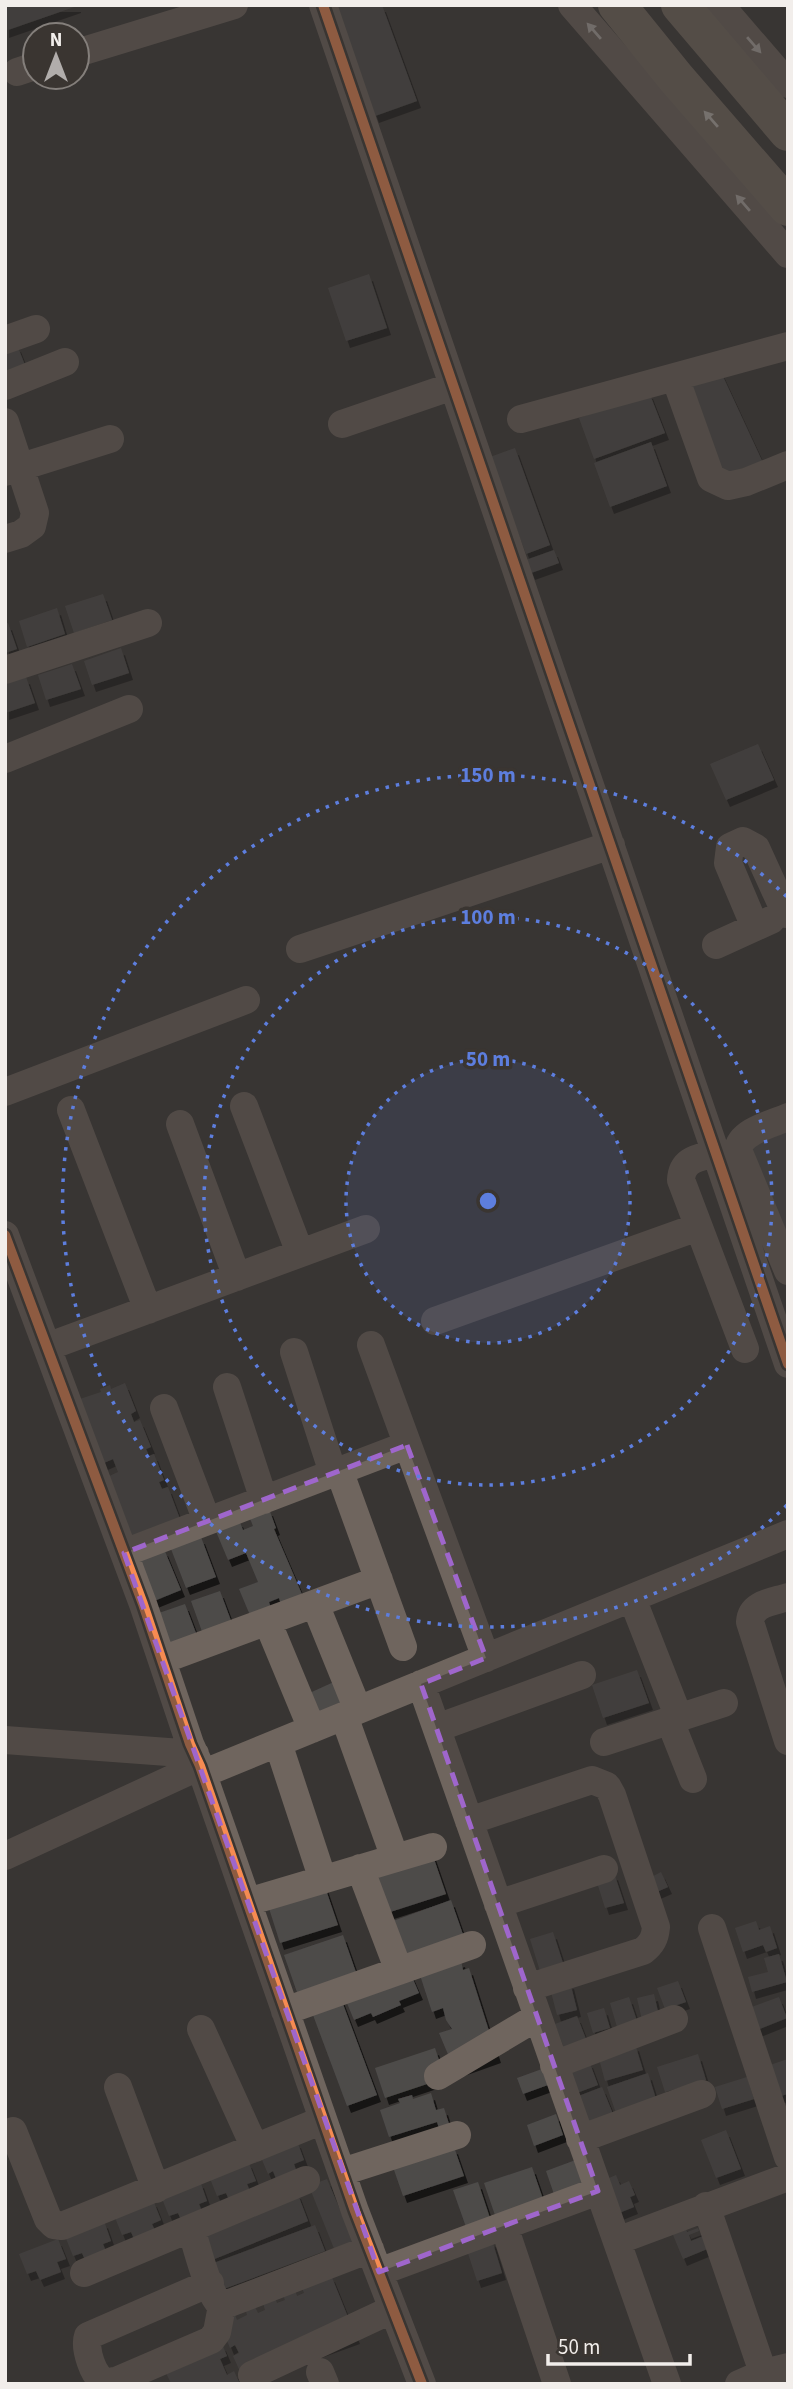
<svg xmlns="http://www.w3.org/2000/svg" width="793" height="2389" viewBox="0 0 793 2389" font-family="'Source Sans 3',sans-serif">
  <defs>
    <filter id="shadow"><feDropShadow dx="4" dy="7" stdDeviation="0" flood-color="#0009"/></filter>
  </defs>
  <rect width="100%" height="100%" fill="#383533"/>
  <path fill="#4d4b4a" filter="url(#shadow)" d="M5,5H77V6L5,31Z
    M334,5H382L417,101L375,116Z
    M369,274L387,328L346,341L328,288Z
    M17,345L27,370L5,379V349Z
    M720,370L764,465L725,479L685,383Z
    M649,392L665,433L594,459L579,418Z
    M651,442L667,486L610,507L594,463Z
    M515,448L550,545L526,554L490,457Z
    M554,550L559,563L531,573L526,560Z
    M103,594L112,620L74,633L65,606Z
    M57,608L65,634L27,647L19,621Z
    M8,623L17,649L5,653V624Z
    M121,648L129,673L92,685L84,661Z
    M72,664L81,689L46,700L38,675Z
    M26,677L35,703L5,713V684Z
    M758,744L774,780L726,800L710,764Z
    M788,1127V1236L746,1146Z
    M125,1383L136,1411L131,1414L134,1422L140,1420L151,1447L146,1449L149,1456L154,1454L164,1480L159,1482L162,1489L168,1487L180,1519L128,1540L103,1479L118,1472L113,1459L97,1466L71,1402L101,1392L100,1389L110,1385L111,1389Z
    M269,1509L276,1528L274,1529L304,1599L282,1608L279,1598L269,1602L272,1612L252,1620L239,1589L258,1582L246,1553L228,1560L215,1529L239,1520L243,1530L253,1526L249,1516Z
    M201,1537L216,1577L186,1588L171,1549Z
    M164,1549L181,1590L154,1601L137,1560Z
    M220,1591L233,1626L204,1637L191,1601Z
    M185,1604L199,1641L170,1652L156,1614Z
    M637,1670L649,1703L603,1718L592,1685Z
    M336,1681L346,1705L313,1719L303,1696Z
    M432,1853L446,1894L384,1914L370,1873Z
    M661,1872L668,1887L652,1894L646,1880Z
    M614,1873L624,1903L605,1908L596,1879Z
    M324,1884L338,1925L280,1943L267,1902Z
    M451,1900L466,1943L405,1964L390,1922Z
    M756,1921L759,1930L770,1926L777,1948L766,1952L763,1945L743,1952L735,1928Z
    M553,1932L563,1963L540,1971L530,1939Z
    M343,1935L358,1978L299,1998L284,1955Z
    M779,1954L787,1982L752,1992L748,1977L768,1972L764,1958Z
    M461,1960L463,1970L469,1968L497,2056L455,2071L439,2033L452,2029L446,2020L443,2008L432,2012L419,1972Z
    M409,1970L419,1993L399,2001L401,2005L373,2017L371,2013L354,2020L344,1996Z
    M678,1981L686,2002L665,2009L657,1988Z
    M570,1982L577,2010L557,2015L550,1988Z
    M654,1994L659,2016L642,2020L637,1998Z
    M340,1996L377,2095L347,2106L310,2007Z
    M629,1997L637,2021L617,2027L610,2003Z
    M779,1997L787,2018L757,2030L749,2008Z
    M604,2008L610,2028L593,2033L587,2013Z
    M577,2016L586,2039L564,2048L555,2024Z
    M635,2044L643,2070L605,2081L598,2055Z
    M435,2048L445,2078L385,2098L375,2068Z
    M698,2054L706,2080L665,2092L657,2067Z
    M788,2059L787,2094L778,2097L767,2066Z
    M589,2061L598,2085L574,2094L565,2071Z
    M542,2069L548,2085L523,2094L517,2078Z
    M648,2073L656,2099L616,2113L607,2087Z
    M747,2077L754,2099L722,2109L715,2087Z
    M602,2087L613,2114L587,2125L576,2097Z
    M431,2093L436,2110L444,2108L450,2127L440,2131L437,2122L389,2137L380,2110L400,2103L398,2099L412,2095L413,2099Z
    M556,2114L563,2135L534,2146L527,2125Z
    M726,2130L741,2169L716,2178L701,2140Z
    M297,2141L304,2160L294,2164L297,2173L277,2181L273,2171L268,2174L260,2155Z
    M454,2147L464,2176L403,2196L393,2167Z
    M581,2158L591,2183L555,2197L546,2171Z
    M248,2161L256,2181L247,2184L251,2194L230,2202L226,2193L217,2196L209,2176Z
    M532,2167L544,2202L496,2218L484,2183Z
    M616,2175L620,2185L629,2181L635,2195L630,2197L634,2207L614,2215L600,2182Z
    M327,2179L354,2243L335,2251L309,2186Z
    M200,2181L207,2201L199,2204L203,2214L182,2222L178,2213L169,2216L161,2196Z
    M478,2182L490,2218L466,2227L453,2190Z
    M297,2192L308,2221L212,2260L201,2231Z
    M153,2200L161,2220L152,2224L156,2233L135,2241L131,2232L122,2235L114,2215Z
    M104,2221L111,2241L103,2244L107,2254L86,2262L82,2253L73,2256L65,2236Z
    M684,2224L687,2232L698,2228L699,2231L689,2235L691,2241L706,2235L712,2247L683,2259L671,2230Z
    M315,2225L325,2251L221,2290L211,2264Z
    M58,2239L66,2259L57,2262L61,2272L40,2280L36,2271L27,2274L19,2254Z
    M492,2240L502,2273L477,2281L466,2247Z
    M331,2275L356,2337L243,2378L233,2356L239,2353L235,2345L230,2348L222,2328L235,2315L237,2320L247,2315L246,2311L255,2307L258,2313L265,2310L263,2303L275,2298L277,2303L285,2300L283,2295L295,2290L297,2296L304,2293L302,2287Z
    M222,2344L227,2356L220,2359L227,2375L234,2371L240,2384L171,2383L164,2369Z"/>
  <g fill="none" stroke-linecap="round" stroke-linejoin="round">
    <path stroke="#6f655e" stroke-width="28" d="M323,5L788,1364
      M572,5L788,254
      M720,5L788,84
      M77,53L234,5
      M17,72L35,66
      M5,340L36,329
      M675,377L711,478L728,486L746,482L788,465
      M5,386L65,362
      M521,419L788,346
      M5,422L35,513L32,526L21,534L5,539
      M342,424L453,386
      M5,472L110,439
      M5,670L148,623
      M5,759L129,709
      M755,927L728,863L730,847L743,841L756,848L786,914
      M716,945L771,920
      M300,949L611,845
      M5,1092L246,1000
      M244,1106L300,1253
      M71,1110L148,1310
      M788,1117C772,1124 740,1131 738,1150L788,1271
      M180,1124L237,1277
      M716,1153C698,1158 682,1159 681,1180L745,1349
      M5,1235L143,1604L190,1744L200,1766L355,2211L422,2384
      M435,1321L698,1227
      M371,1345L486,1658
      M47,1347L366,1229
      M294,1352L333,1473
      M227,1387L264,1500
      M164,1408L207,1521
      M339,1470L403,1647
      M124,1553L407,1445
      M788,1597C773,1602 751,1603 750,1622L788,1741
      M632,1598L679,1718
      M315,1604L358,1710
      M268,1623L312,1729
      M162,1660L379,1580
      M421,1684L667,2384
      M344,1716L395,1858
      M670,1721L693,1779
      M437,1728L582,1675
      M5,1740L195,1754
      M604,1742L724,1703
      M278,1743L323,1880
      M202,1774L788,1534
      M469,1821L592,1780L607,1786L612,1795L656,1927C655,1938 652,1944 643,1951L527,1988
      M5,1856L200,1766
      M360,1868L399,1971
      M248,1902L433,1847
      M498,1904L604,1869
      M712,1928L788,2157
      M285,2011L472,1945
      M201,2029L255,2148
      M554,2065L674,2019
      M438,2076L537,2017
      M118,2087L156,2189
      M13,2131L48,2219L54,2225L62,2226L323,2120
      M580,2139L702,2094
      M342,2172L457,2135
      M706,2206L767,2384
      M504,2226L557,2384
      M191,2229C197,2246 208,2296 222,2306L370,2249
      M617,2241L788,2177
      M379,2272L598,2191
      M84,2273L306,2180
      M210,2283L88,2336C84,2347 93,2379 106,2382C109,2383 114,2381 118,2380L211,2340L217,2332L222,2306
      M320,2372L325,2384
      M252,2375L393,2309
      M739,2384L764,2373L788,2367"/>
    <path stroke="#766b61" stroke-width="38" d="M617,5L676,78L788,207
      M680,5L788,132"/>
    <g stroke="#3a3531" stroke-width="15">
      <path id="cycleway" d="M323,5L788,1364
        M5,1235L143,1604L190,1744L200,1766L355,2211L422,2384"/>
    </g>
    <use href="#cycleway" stroke="#f68b52" stroke-width="10"/>
  </g>
  <defs><path id="oneway-solid" d="M-6-.8H1V-3.2L6.5 0L1 3.2V.8H-6Z" transform="scale(1.75)"/></defs>
  <g fill="#b7b0ac">
    <use href="#oneway-solid" transform="translate(594 31) rotate(-131)"/>
    <use href="#oneway-solid" transform="translate(754 45) rotate(49)"/>
    <use href="#oneway-solid" transform="translate(743 203) rotate(-131)"/>
  </g>
  <use fill="#c0bab4" href="#oneway-solid" transform="translate(711 119) rotate(-131)"/>
  <path d="M0 0H793V2389H0ZM407,1445L486,1658L421,1684L598,2191L379,2272L124,1553Z" fill="#383533" fill-opacity=".55" fill-rule="evenodd"/>
  <path fill="none" stroke="#9f66cc" stroke-width="5" stroke-dasharray="14 9" stroke-linejoin="round" d="M407,1445L486,1658L421,1684L598,2191L379,2272L124,1553Z"/>
  <circle cx="488" cy="1201" r="142" fill="#5d7ede" fill-opacity=".12"/>
  <g fill="none" stroke="#5d7ede" stroke-width="3.5" stroke-dasharray="3.5 7">
    <circle cx="488" cy="1201" r="142"/>
    <circle cx="488" cy="1201" r="284"/>
    <path d="M787 1505A426 426 0 1 1 787 897"/>
  </g>
  <circle cx="488" cy="1201" r="10" fill="#5d7ede" stroke="#3a3531" stroke-width="3.5"/>
  <g font-size="21" text-anchor="middle" font-weight="bold" fill="#5d7ede" stroke="#3a3531" stroke-width="7" stroke-linejoin="round" paint-order="stroke">
    <text x="488" y="782">150 m</text>
    <text x="488" y="924">100 m</text>
    <text x="488" y="1066">50 m</text>
  </g>
  <rect width="793" height="2389" fill="none" stroke="#f2eeeb" stroke-width="14"/>
  <g transform="translate(56 56)"><circle r="33" fill="#3a3531" stroke="#847f7b" stroke-width="2"/>
  <path d="M0-5L12 26L0 18L-12 26Z" fill="#b1adab"/>
  <text y="-10" font-size="19" font-weight="bold" text-anchor="middle" fill="#f2eeeb">N</text>
  </g>
  <path d="M548 2354v10h142v-10" fill="none" stroke="#f2eeeb" stroke-width="3.5"/>
  <text x="558" y="2354" font-size="21" fill="#f2eeeb" stroke="#3a3531" stroke-width="5" paint-order="stroke">50 m</text>
</svg>
